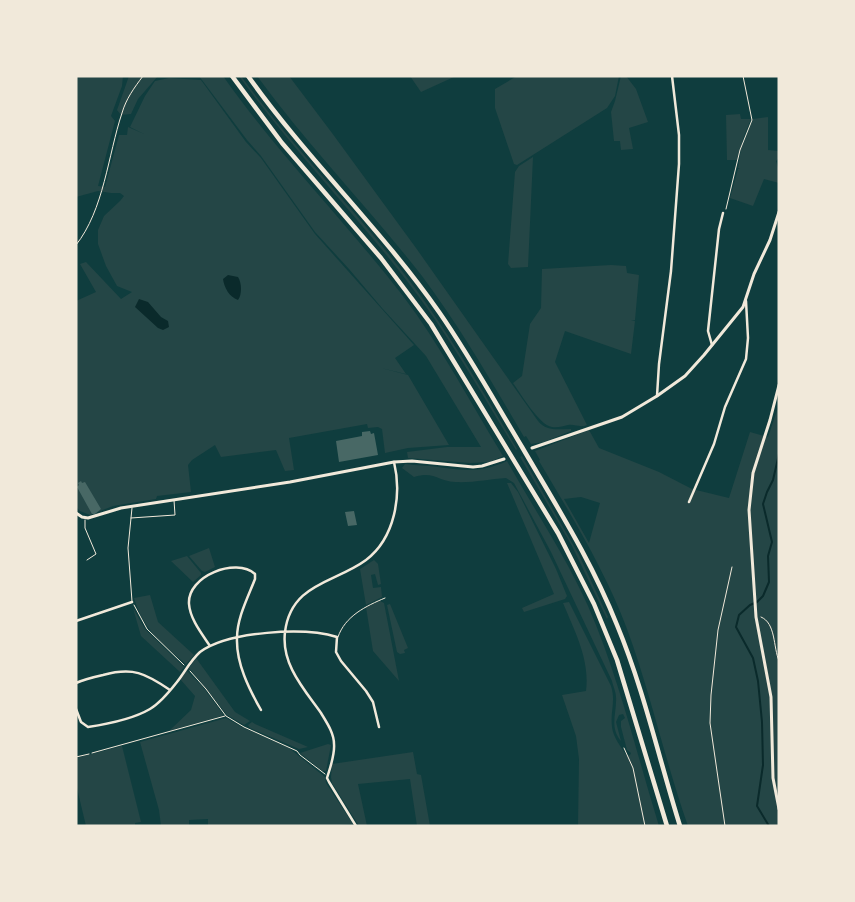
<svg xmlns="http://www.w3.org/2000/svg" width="855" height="902" viewBox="0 0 855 902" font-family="'Zilla Slab',serif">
  <rect width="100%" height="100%" fill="#0f3d3e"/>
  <path fill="#244646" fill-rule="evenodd" d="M76,76H123L122,86L111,116L115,121L98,186L105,187L119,135H127L128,127L144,134L130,127L145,96L155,81L169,78L201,80L246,142L261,158L315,234L414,345L395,358L406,374L381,368L408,375L449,445L408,448L385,453L382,429L378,427L368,428L367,424L289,438L294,470L285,471L276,450L221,457L215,445L192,460L188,465L191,492L157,496L156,499L113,506L90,515L80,511L76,507V301L96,292L80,264L86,262L121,299L132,292L117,286L106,266L98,244V230L104,216L120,201L124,196L120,193H111L98,191L76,197Z
    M129,76H158L138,99L131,114L121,115L117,110Z
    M199,76H223C278,154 345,221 403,296C441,346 471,404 503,456L490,462L470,463L408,458L407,452L447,447H481L426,356L382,308L349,269L315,232L261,156L247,140Z
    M239,76H241C294,149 358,212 412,284C451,336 484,393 517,449L516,450C481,393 448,334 407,281C353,211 291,148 239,76Z
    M257,76H289L332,133L416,248L538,421C547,432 558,429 571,429V431L544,442L531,444L526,436L524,437C492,382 460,327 422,276C369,208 308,146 257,76Z
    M410,76H456L421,92Z
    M517,76H619L615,96L607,108L517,165L514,164L495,108V89Z
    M621,76H626L636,89L648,122L629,128L633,149L621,150L620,141H614L611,112L615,101Z
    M740,114L741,119H751L744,136L737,160H727L726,115Z
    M768,117V150L779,151V158L776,161L779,171V183L764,179L753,206L730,198L738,169H740L738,168L741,149L753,119Z
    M533,157L528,267L511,268L508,264L515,172L519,166Z
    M611,265L626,266L627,273L639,275L635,320H631L635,321L631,354L565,331L555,362L587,425C580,428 575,424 568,425C563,426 558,428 552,427C539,425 521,394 513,383L522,376L530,324L541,308L542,269Z
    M779,405V826H688C665,761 651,694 627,629C605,570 571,515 539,461L540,460L535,451L589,430L599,448L659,472L692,489L729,498L750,432L768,437ZM581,497L600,503L589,543L564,499Z
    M522,456L579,555L608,617L607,619L572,546L520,457Z
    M507,461C534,509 565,555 588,606C619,677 636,752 659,826H578L579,759L576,736L562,695L586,691C590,660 575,632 563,603L569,602L611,686C616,702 610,711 612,727C613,737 621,747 627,756L630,755L631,753L627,750L621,727V721L625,718L623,714L619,715L616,722L621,741C609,727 617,713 616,697C616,692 613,686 612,681L551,552L514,483L506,478C489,479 473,483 455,482C437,481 435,471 414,477L402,468L405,464L414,465C451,466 470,478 507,461Z
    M507,483H511L518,492L556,569L567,596L565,599L524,612L522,608L554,594Z
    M209,548L215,567L205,572L202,571L189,556Z
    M187,556L201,573V575L193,582L171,561Z
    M374,560L378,564L381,584L378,585L375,574L371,575L373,588L381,587L382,597L366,605L360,569Z
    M150,595L158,622L194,655L186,664C162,644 143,629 134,598Z
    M380,601L384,603L399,681L373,651L366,607Z
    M390,604L408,648L404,650L405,653L400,654L397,652L387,605Z
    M133,608L145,629L184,667L180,672L141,636Z
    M196,658L235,712L250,721L244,725L227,715L189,668Z
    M186,670L203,687L223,714L222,716L169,731L191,710L195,696L180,679Z
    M226,718L242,727L289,748L325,777L326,783L353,824L327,826H208V819L189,820V826H161L159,810L140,742Z
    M252,722L255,724L308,747L299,749L250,728L248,725Z
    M328,744L331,745L326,771H322L300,753Z
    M122,746L141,822L135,823V826H86L76,784V758Z
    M413,752L417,774L421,775L430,826H417L410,779L358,784L367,826H359L332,783L331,777L332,764Z"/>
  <path fill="#0a2a2b" d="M228,275L238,277C242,283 242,295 238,300C229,297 224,287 223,279Z
    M139,299L148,302L161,317L168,321L169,327L163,330L158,328L135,307Z"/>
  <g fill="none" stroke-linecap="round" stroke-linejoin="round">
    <path stroke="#0a2a2b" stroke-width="2" d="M769,826L757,806L763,765L762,722L758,681L753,658L736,627L739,615L750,605L757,602L763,596L769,582L768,556L772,542L763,504L767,492L773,480L779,454"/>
  </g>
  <path fill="#486865" d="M370,431L371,434L374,433L378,455L339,462L336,441L362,436V432Z
    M81,481L82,483L85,482L101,509L95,514H92L77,487L79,485L78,483Z
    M354,511L357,525L348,526L345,512Z"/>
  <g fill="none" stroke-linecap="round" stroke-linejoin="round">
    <path stroke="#f1e9da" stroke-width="1" d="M726,209L740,150L752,120L743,76
      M76,245C104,210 108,155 122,113C126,99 134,88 143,76
      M134,605L147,629L184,665
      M761,617C776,623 773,647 779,661
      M190,671L206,689L226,716L244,727L297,751L300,755L325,774
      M624,748L633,768L645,826
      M92,753L225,716
      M725,826L710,723L711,695L718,630L732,567"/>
    <path stroke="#f1e9da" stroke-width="1" d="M132,508L128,548L132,601
      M131,518L175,515L174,500
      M85,520V528L96,554L87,560
      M338,637C345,616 366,606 385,598
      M76,757L89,754"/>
    <path stroke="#f1e9da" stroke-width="2.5" d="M712,345L708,331L719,229L723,213
      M657,396L659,364L671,271L679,164V135L672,76
      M689,502L714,444L725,407L746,359L748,338L746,301
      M76,621L132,602
      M210,646C202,634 190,619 189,604C187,576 236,557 255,574V579C248,597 237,618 237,638C236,663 249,689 261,710
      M76,683C85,679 94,677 103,675C133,667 145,673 170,690
      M76,709L81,722L88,727C108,724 133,719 150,709C160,703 170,691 177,682C185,672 190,661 200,652C229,631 304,627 337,637L336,652L341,661L366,691L373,702L379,727
      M356,826L329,782L327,778C330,768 335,755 334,744C334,733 327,723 321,713C304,689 281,664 285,632C291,583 335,583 366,560C395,538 402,495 394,462"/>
    <path stroke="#f1e9da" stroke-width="3" d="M532,448L622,417L657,396L685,376L704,355L743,307L754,274L770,240L779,212
      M76,513L82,517L88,518L121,508L290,482L394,462L412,461L473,467L482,466L504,459"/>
    <path stroke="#f1e9da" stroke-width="3" d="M779,385L770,420L753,473L749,510L756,617L771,697L773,778L779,809"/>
    <path stroke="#f1e9da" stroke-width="4.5" d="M232,76L282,143L381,258L431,324L558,533L594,604L617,660L667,826
      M248,76C307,159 381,229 439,312C469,355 495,402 522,447C557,507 591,560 617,625C644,690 659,759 680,826"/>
  </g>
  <rect width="855" height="902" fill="none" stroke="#f1e9da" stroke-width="155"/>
</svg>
